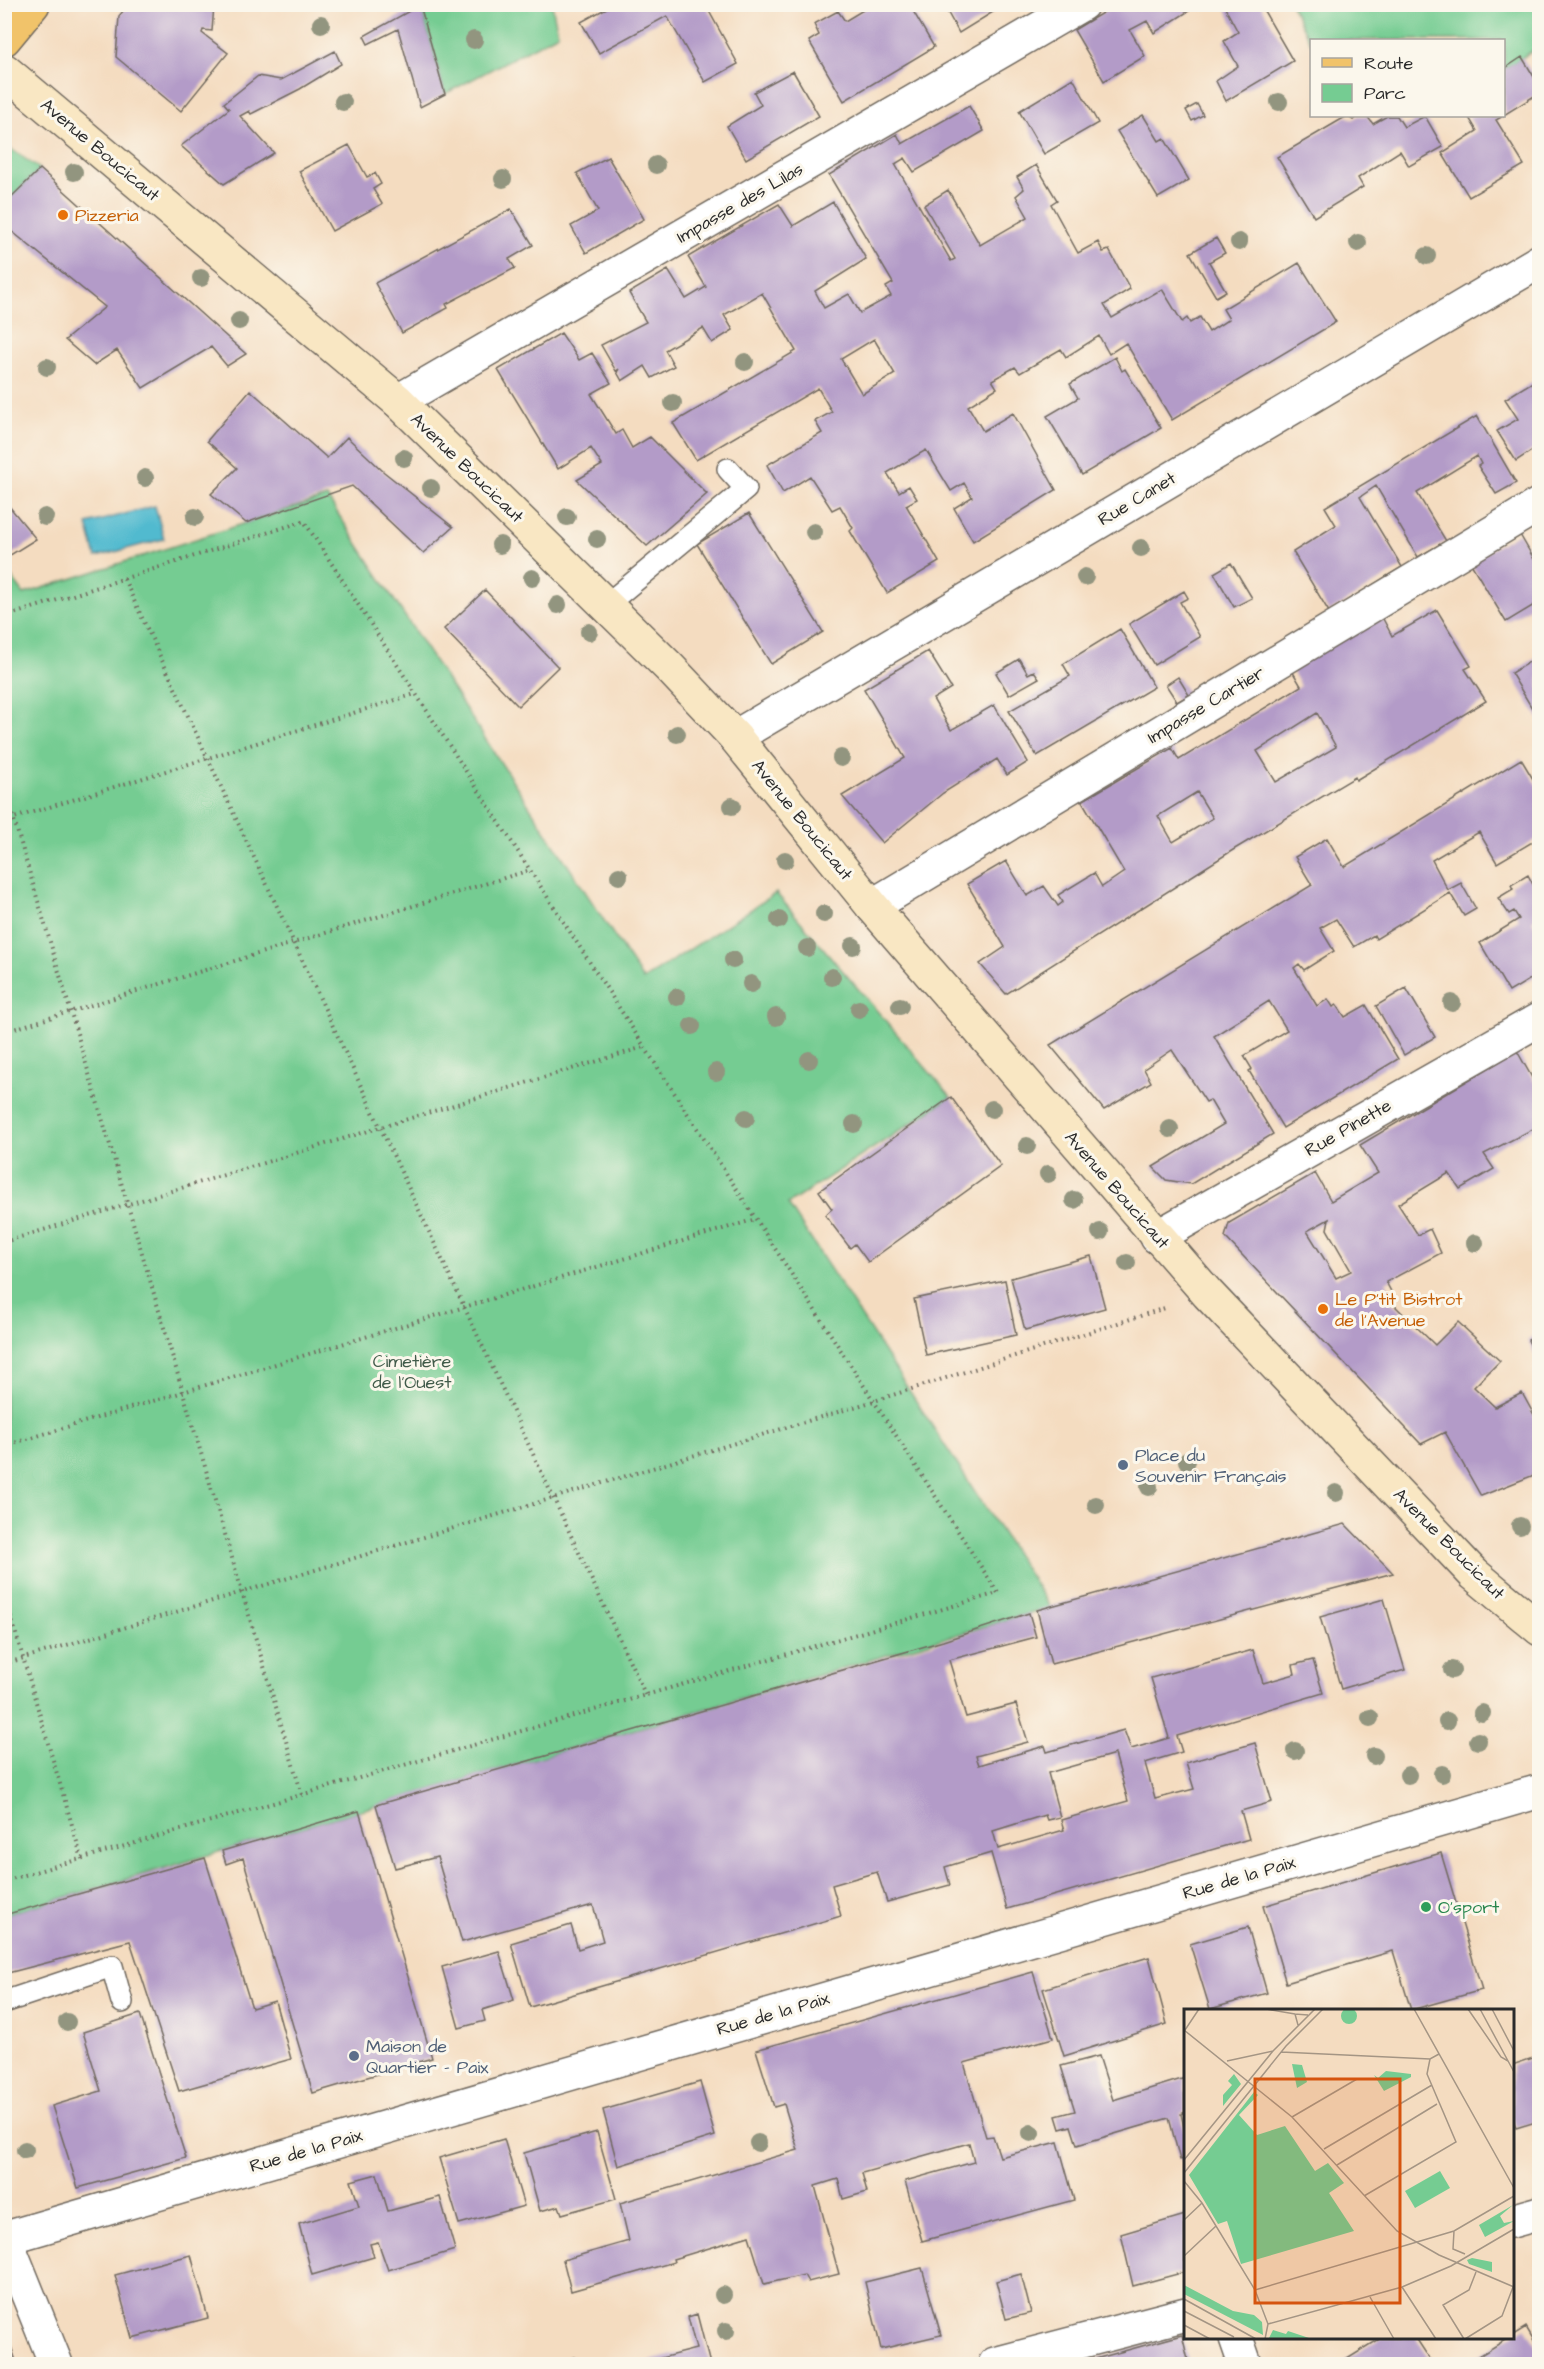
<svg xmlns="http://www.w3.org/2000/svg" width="1544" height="2369" viewBox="0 0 1544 2369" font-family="'Architects Daughter',sans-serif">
  <rect width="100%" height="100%" fill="#fbf7ec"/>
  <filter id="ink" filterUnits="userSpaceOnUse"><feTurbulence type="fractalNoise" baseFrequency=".0167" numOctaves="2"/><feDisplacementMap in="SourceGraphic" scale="12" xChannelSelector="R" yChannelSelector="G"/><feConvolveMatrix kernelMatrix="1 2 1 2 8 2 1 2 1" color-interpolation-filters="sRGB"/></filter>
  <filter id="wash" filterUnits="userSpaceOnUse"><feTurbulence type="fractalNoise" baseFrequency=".008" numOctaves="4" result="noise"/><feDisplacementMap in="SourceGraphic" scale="24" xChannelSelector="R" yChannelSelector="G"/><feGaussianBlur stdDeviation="1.35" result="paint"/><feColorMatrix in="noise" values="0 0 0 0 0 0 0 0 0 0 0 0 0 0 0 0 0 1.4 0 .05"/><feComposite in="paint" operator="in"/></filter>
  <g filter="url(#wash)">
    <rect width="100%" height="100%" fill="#f4dcc0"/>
    <path fill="#75cc92" stroke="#507c5e" stroke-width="1.5" d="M420,5H552L558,34L445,94Z
      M1291,5H1539V47L1504,69V40H1312L1311,43Z
      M5,145L40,169L5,204Z
      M327,497L643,980L776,893L951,1097L788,1204L1050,1607L5,1915L4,567L24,594Z"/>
    <path fill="#51bacf" stroke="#3e727d" stroke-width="1.5" d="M155,506L164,539L96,557L87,524Z"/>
    <g id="blocks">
      <path fill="#b39bc8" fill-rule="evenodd" d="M614,4H705L738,64L705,82L667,16L599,53L581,22Z
        M873,4H909L934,47L844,101L809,41L819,35L814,24L838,11L845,21Z
        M943,4H1006L959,33Z
        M1117,4H1200L1154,33L1147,21L1130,30L1145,56L1104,81L1074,30Z
        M1223,4H1260L1293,61L1226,101L1216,81L1238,66L1224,41L1238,32Z
        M128,5H214L212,31L203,30L202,33L228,53L181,111L116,57L119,16Z
        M420,5L445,94L420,107L398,29L368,44L364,36Z
        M335,51L341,64L300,89L251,114L249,111L240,116L274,153L224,184L181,146L229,109L224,103L258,76L281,80Z
        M1522,57L1539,85V93L1504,115V69Z
        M793,71L819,116L746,159L727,126L761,105L754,92Z
        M1073,78L1098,123L1044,154L1019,111Z
        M1197,104L1203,115L1192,121L1186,110Z
        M969,106L984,131L914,172L905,158L895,164L951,261L955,259L924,205L948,190L980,245L1028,217L1016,196L1024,189L1017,177L1036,165L1057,200L1051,204L1078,253L1098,242L1103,252L1109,250L1130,289L1104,305L1112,318L1162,289L1182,322L1187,318L1190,323L1200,317L1209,332L1229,319L1223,309L1299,263L1336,322L1172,420L1126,343L1109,354L1099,336L1066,357L1061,349L1020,373L1015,367L992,380L997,388L968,406L983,431L1013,413L1056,490L973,541L954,508L972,497L964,483L951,491L926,450L887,473L899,492L909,486L917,499L906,505L939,562L887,593L850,531L853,528L840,506L832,510L810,476L783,493L767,465L822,433L815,421L832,412L818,388L696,460L673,423L796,351L762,293L724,315L733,330L712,343L703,328L665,350L674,366L652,378L645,366L622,381L617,372L619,369L616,371L601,345L646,322L629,293L668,270L686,299L706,287L688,257L779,204L793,226L833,202L866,259L815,291L824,308L849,294L860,313L891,296L886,287L893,283L829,175L897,134L902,144ZM874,339L895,374L862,394L841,359Z
        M1143,115L1159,141L1164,138L1189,180L1158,198L1117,131Z
        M1347,116L1353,120L1358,116H1367L1373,124L1387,116H1397L1404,127L1425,116L1443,147L1409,166L1400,151L1358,178L1363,187L1314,217L1277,157Z
        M1468,116H1503L1496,120L1524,165L1469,197L1442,153L1477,131Z
        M349,145L367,177L375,173L381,184L373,189L382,204L332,231L299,171Z
        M608,157L644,219L586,253L571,226L598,211L577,173Z
        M40,169L219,330L246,354L227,366L211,347L143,388L117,350L94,365L65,340L105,307L4,225V204Z
        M511,209L533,245L509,259L515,268L446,304L448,308L402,333L375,283Z
        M1216,238L1225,253L1209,262L1226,291L1216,297L1190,253Z
        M561,333L579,360L592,353L611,383L591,394L616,434L622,430L632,448L650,437L707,494L647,546L577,480L602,465L591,448L558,469L498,370Z
        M1115,357L1122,371L1125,369L1161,428L1082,475L1047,416L1078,398L1070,384Z
        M1539,378V446L1516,461L1497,431L1518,419L1505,399Z
        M250,390L327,458L347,437L384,472L453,527L423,553L352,486L246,523L211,494L237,468L207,441Z
        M1477,416L1516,483L1496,494L1478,466L1481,464L1477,456L1417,493L1446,541L1418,557L1376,486L1360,497L1402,567L1329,612L1293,552L1336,525L1325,507Z
        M4,500L36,539L4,559Z
        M749,513L823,632L771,664L697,544Z
        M1519,533L1539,568V602L1506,622L1470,562Z
        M1231,563L1252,598L1234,607L1214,573Z
        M485,590L558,667L518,706L444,629Z
        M1184,591L1188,598L1180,602L1200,637L1154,665L1129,624Z
        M1437,610L1471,666L1465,669L1486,701L1356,780L1355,777L1233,850L1006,994L980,964L1005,947L967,884L1006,861L1027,896L1044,886L1058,906L1063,902L1058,895L1094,873L1102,887L1124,872L1082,801L1172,748L1179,760L1301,686L1291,669L1381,615L1392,636ZM1317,713L1336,747L1276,782L1257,751ZM1197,792L1213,818L1173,842L1158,816Z
        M1120,629L1154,687L1037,756L1009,711L1070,676L1063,664Z
        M928,651L951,688L933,699L951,730L994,705L1028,762L1007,775L997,759L943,793L882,843L842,796L905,758L864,689Z
        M1539,656V720L1511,673Z
        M1019,659L1028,674L1034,671L1039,678L1009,695L996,673Z
        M1178,677L1189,695L1177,702L1166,685Z
        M1521,759L1539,789V838L1497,863L1479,832L1432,860L1448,890L1461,883L1476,909L1464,916L1450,893L1376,939L1374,935L1354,947L1336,919L1320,928L1334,951L1304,970L1299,964L1294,968L1317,1006L1328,999L1333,1007L1337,1005L1345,1017L1366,1005L1398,1059L1283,1128L1249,1071L1252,1069L1244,1056L1287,1030L1269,1001L1214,1036L1273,1134L1191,1184L1166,1180L1153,1167L1224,1124L1210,1100L1206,1102L1172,1050L1144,1069L1151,1082L1104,1110L1050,1045L1312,885L1295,857L1327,838L1344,867Z
        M1528,875L1539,896V915L1532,920L1539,932V974L1509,992L1480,943L1519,919L1514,911L1509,914L1498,898L1513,889L1511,885Z
        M1406,988L1435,1037L1404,1055L1376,1006Z
        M1517,1051L1539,1090V1126L1484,1154L1494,1169L1460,1189L1449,1173L1398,1204L1418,1235L1430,1229L1441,1253L1386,1282L1395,1299L1391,1302L1435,1345L1458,1322L1500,1361L1474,1387L1495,1407L1522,1393L1539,1424V1473L1481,1496L1445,1432L1421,1444L1225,1237L1229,1223L1315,1173L1331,1201L1378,1173L1360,1145ZM1329,1219L1327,1229L1351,1271L1336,1278L1307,1231Z
        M951,1097L1001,1166L868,1262L855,1244L850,1248L825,1215L832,1209L819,1191Z
        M1091,1256L1105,1308L1025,1330L1011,1278Z
        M1005,1280L1016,1335L926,1355L914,1299Z
        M1539,1334V1363L1528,1340Z
        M1345,1524L1393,1573L1051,1664L1037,1610Z
        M1384,1599L1405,1670L1341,1689L1320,1617Z
        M1029,1613L1036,1637L949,1660L966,1717L1016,1704L1028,1742L976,1756L979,1765L1045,1746L1047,1752L1124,1730L1131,1749L1169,1738L1151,1678L1253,1650L1263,1683L1295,1674L1293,1665L1313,1660L1323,1693L1177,1736L1182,1752L1145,1763L1155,1799L1194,1789L1186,1763L1255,1743L1272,1802L1241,1811L1249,1839L1007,1909L991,1853L945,1867L950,1885L887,1902L877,1872L832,1885L841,1916L530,2007L511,1943L571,1925L578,1949L603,1941L593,1905L462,1942L437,1857L395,1868L376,1805L943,1641ZM1115,1754L1128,1801L1061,1820L1064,1830L998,1849L993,1831L1045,1815L1047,1820L1060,1817L1048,1773Z
        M359,1811L432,2058L313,2093L243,1858L226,1864L222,1851Z
        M1441,1853L1482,1990L1411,2010L1393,1951L1286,1983L1263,1906Z
        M205,1858L252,2008L275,2001L291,2059L179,2091L130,1941L4,1974V1915Z
        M1248,1927L1267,1993L1210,2009L1190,1944Z
        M499,1951L514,2000L482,2010L485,2021L459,2028L442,1967Z
        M1149,1957L1167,2024L1064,2056L1043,1989Z
        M1033,1972L1053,2038L964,2063L986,2137L993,2136L1000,2157L1058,2142L1074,2200L922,2241L905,2181L974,2162L969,2143L862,2173L867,2192L843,2199L838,2179L815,2186L839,2274L808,2282L804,2275L764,2284L749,2236L673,2259L674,2262L571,2291L563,2260L629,2241L620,2203L798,2150L784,2104L774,2107L756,2050Z
        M140,2014L186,2158L78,2188L52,2106L101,2091L83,2032Z
        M1099,2056L1113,2100L1185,2078V2112L1181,2114L1185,2132V2159L1180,2160L1169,2118L1077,2145L1071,2126L1060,2129L1056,2116L1075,2111L1061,2066Z
        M1539,2056V2121L1516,2128L1512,2116V2065Z
        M700,2082L715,2136L618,2166L603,2110Z
        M597,2132L616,2199L562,2214L559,2206L540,2211L524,2153Z
        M504,2139L524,2206L459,2224L439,2158Z
        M377,2174L388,2211L440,2197L455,2250L388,2270L378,2242L370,2244L374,2257L312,2275L299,2224L359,2206L351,2181Z
        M1185,2215V2272L1133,2286L1121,2234Z
        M191,2255L208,2318L132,2338L115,2275Z
        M922,2268L941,2335L881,2349L865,2282Z
        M1021,2274L1031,2313L1006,2319L996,2281Z
        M697,2314L710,2364H638L696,2349L688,2317Z
        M1526,2327L1539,2349V2364H1466Z
        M4,2328H5L17,2364H4Z
        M1182,2335L1189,2364H1077Z
        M1381,2338H1416L1433,2364H1339Z
        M574,2357L576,2364H556L555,2363Z"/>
    </g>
  </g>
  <g filter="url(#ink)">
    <use href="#blocks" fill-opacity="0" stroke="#71695f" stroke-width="1.5"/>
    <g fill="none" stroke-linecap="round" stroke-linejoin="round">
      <g stroke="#71695f" stroke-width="24">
        <path id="service" d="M606,605L746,489L728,469
          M4,2002L112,1966L122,2002"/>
      </g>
      <g stroke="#71695f" stroke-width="36">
        <path id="minor" d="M398,401L1082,4
          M735,737L1540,261
          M872,906L1540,504
          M1157,1237L1540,1019
          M1512,2221L1540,2213
          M6,2238L1540,1791
          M1236,2338L1245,2364
          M995,2364L1186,2314"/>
      </g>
      <g stroke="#71695f" stroke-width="36">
        <path id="tertiary" d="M4,2235L56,2364"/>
      </g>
      <g stroke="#71695f" stroke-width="36">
        <path id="secondary" d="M4,70L398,401L669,667L735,737L872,906L1208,1294L1474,1574L1540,1629"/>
      </g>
      <g stroke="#71695f" stroke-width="36">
        <path id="primary" d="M4,39L33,4"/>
      </g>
      <path stroke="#71695f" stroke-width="4" stroke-dasharray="1.5 4.5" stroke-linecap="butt" d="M124,579L646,1696
        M4,617L304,521L998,1593L4,1881
        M4,786L302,1795
        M4,821L415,694
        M4,1032L530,870
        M4,1242L644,1047
        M4,1446L756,1219
        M4,1593L82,1859
        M4,1664L874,1401L1165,1308"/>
      <use href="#service" stroke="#fff" stroke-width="21"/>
      <use href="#minor" stroke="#fff" stroke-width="33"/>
      <use href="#tertiary" stroke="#fff" stroke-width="33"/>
      <use href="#secondary" stroke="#f9e7c3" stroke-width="33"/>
      <use href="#primary" stroke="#f1c36a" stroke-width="33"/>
    </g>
    <g fill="#92957f">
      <circle cx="321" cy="24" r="9"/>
      <circle cx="474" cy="40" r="9"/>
      <circle cx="343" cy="102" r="9"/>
      <circle cx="1279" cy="102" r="9"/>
      <circle cx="656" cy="165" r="9"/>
      <circle cx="74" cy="172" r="9"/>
      <circle cx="503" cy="179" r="9"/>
      <circle cx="1239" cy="242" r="9"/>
      <circle cx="1358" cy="243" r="9"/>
      <circle cx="1427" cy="256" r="9"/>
      <circle cx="201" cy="278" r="9"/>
      <circle cx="239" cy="321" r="9"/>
      <circle cx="745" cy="362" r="9"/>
      <circle cx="47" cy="367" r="9"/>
      <circle cx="673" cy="403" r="9"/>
      <circle cx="404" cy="458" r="9"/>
      <circle cx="145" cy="478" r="9"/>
      <circle cx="431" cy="488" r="9"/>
      <circle cx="45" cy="517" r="9"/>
      <circle cx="195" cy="517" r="9"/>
      <circle cx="567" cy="517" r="9"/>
      <circle cx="814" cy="532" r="9"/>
      <circle cx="597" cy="539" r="9"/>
      <circle cx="500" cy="545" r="9"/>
      <circle cx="1141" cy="548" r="9"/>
      <circle cx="1085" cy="577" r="9"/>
      <circle cx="532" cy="578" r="9"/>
      <circle cx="558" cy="605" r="9"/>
      <circle cx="589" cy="632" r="9"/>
      <circle cx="677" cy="734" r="9"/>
      <circle cx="841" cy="758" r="9"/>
      <circle cx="732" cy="806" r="9"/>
      <circle cx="785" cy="860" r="9"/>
      <circle cx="619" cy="876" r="9"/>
      <circle cx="824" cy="914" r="9"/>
      <circle cx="779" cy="920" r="9"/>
      <circle cx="853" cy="946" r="9"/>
      <circle cx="807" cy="948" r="9"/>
      <circle cx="733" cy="960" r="9"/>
      <circle cx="832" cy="977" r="9"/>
      <circle cx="751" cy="984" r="9"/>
      <circle cx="677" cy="997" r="9"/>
      <circle cx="1452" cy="1003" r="9"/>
      <circle cx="900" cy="1006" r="9"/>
      <circle cx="859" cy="1009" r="9"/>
      <circle cx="776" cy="1017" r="9"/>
      <circle cx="692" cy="1026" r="9"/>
      <circle cx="809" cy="1060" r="9"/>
      <circle cx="716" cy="1072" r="9"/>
      <circle cx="992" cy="1109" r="9"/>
      <circle cx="746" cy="1118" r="9"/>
      <circle cx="854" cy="1124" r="9"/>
      <circle cx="1170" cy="1129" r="9"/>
      <circle cx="1027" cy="1146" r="9"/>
      <circle cx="1048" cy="1174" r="9"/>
      <circle cx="1074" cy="1200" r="9"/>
      <circle cx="1100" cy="1232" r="9"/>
      <circle cx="1475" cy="1243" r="9"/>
      <circle cx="1127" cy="1263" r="9"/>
      <circle cx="1187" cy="1461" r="9"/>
      <circle cx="1149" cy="1487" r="9"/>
      <circle cx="1336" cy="1493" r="9"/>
      <circle cx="1096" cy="1505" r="9"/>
      <circle cx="1520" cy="1526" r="9"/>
      <circle cx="1452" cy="1670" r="9"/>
      <circle cx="1482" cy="1713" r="9"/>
      <circle cx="1370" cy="1718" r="9"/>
      <circle cx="1447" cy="1721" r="9"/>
      <circle cx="1478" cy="1741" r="9"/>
      <circle cx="1295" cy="1751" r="9"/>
      <circle cx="1374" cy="1756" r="9"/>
      <circle cx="1442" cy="1774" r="9"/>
      <circle cx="1408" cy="1775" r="9"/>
      <circle cx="67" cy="2022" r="9"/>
      <circle cx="1031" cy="2133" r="9"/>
      <circle cx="758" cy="2143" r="9"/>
      <circle cx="25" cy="2150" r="9"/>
      <circle cx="723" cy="2295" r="9"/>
      <circle cx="726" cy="2331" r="9"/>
    </g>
  </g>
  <g fill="#e8710a" stroke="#fbf7ec" stroke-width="2">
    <circle cx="63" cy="215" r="6"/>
    <circle cx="1323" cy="1309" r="6"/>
  </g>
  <g fill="#5c6f8a" stroke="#fbf7ec" stroke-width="2">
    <circle cx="1123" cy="1465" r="6"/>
    <circle cx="354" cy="2056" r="6"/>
  </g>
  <circle fill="#2e9e5b" stroke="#fbf7ec" stroke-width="2" cx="1426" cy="1907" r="6"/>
  <g text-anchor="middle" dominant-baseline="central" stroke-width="6" stroke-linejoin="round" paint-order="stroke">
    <g font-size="18" fill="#2b2b2b" stroke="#fbf7ec">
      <text transform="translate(100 150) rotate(40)">Avenue Boucicaut</text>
      <text transform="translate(740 203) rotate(-30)">Impasse des Lilas</text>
      <text transform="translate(467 468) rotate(44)">Avenue Boucicaut</text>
      <text transform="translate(1137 499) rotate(-31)">Rue Canet</text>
      <text transform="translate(1206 705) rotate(-31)">Impasse Cartier</text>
      <text transform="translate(802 820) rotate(51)">Avenue Boucicaut</text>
      <text transform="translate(1348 1128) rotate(-30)">Rue Pinette</text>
      <text transform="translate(1117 1190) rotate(49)">Avenue Boucicaut</text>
      <text transform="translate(1449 1544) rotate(45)">Avenue Boucicaut</text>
      <text transform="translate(1239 1878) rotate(-16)">Rue de la Paix</text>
      <text transform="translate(773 2014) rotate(-16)">Rue de la Paix</text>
      <text transform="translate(306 2151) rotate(-16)">Rue de la Paix</text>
    </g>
    <g font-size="18" fill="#c56008" stroke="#fbf7ec" text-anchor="start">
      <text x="75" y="215">Pizzeria</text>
      <text x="1335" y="1299">Le P'tit Bistrot<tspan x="1335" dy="21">de l'Avenue</tspan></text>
    </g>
    <g font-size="18" fill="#415b4a" stroke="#fbf7ec">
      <text x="412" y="1361">Cimetière<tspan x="412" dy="21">de l'Ouest</tspan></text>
    </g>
    <g font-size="18" fill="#4e5e75" stroke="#fbf7ec" text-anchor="start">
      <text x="1135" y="1455">Place du<tspan x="1135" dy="21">Souvenir Français</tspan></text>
      <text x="366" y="2046">Maison de<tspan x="366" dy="21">Quartier - Paix</tspan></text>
    </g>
    <g font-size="18" fill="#27864d" stroke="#fbf7ec" text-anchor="start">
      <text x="1438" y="1907">O'sport</text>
    </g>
  </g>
  <g transform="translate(1184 2009)">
    <rect width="330" height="330" fill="#f4dcc0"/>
    <path d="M157 7a8 8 0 1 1 16 0a8 8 0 1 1-16 0ZM108,55L118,56L123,73L113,79ZM202,62L227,65V68L200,82L190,66L194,69ZM50,65L57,75L39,97V86L48,76L44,72ZM70,83L74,86L55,106L73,126L101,117L131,162L144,154L160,174L145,184L170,222L57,255L43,212L34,215L5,166ZM256,162L266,179L231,199L221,182ZM329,196L316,207L320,214L330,212L301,228L295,216ZM288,249L308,253V263L285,255L283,251ZM0,276L49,302L70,306L78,313L79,326L0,285ZM89,321L102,325L104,322L128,330L85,329Z" fill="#75cc92"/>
    <path fill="none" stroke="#a49584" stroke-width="1.5" d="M82,0L111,5M230,0L330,179M284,0L317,48L324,52M296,0L330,63M308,0L330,42M114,16L111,5L124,6M0,21L108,108L213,222L255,246L330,278M1,21L15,0M97,43L246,50L255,45M43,52L89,42M108,108L173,70M140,140L248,76M0,151L89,42L131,0M153,156L253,95M0,164L102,37L139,0M0,172L18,194L71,281L84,315L81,330M180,187L272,133L243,65L246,50M0,211L18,194M270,222L269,240L281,245M0,247L32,217M218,278L252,330M71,281L270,222L330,187M186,288L210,330M0,290L72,330M0,302L50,328M84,315L218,278L267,257L330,220M0,316L26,330M280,330L259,296L285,281L292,263M281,330L318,307L329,278"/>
    <path fill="#d5540f" fill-opacity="0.15" stroke="#d5540f" stroke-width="3" d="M71,70H216V294H71Z"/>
    <rect width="330" height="330" fill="none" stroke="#2b2b2b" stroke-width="3"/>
  </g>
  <rect width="1544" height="2369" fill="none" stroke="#fbf7ec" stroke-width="24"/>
  <rect x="1310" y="39" width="195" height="78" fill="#fbf7ec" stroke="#a8a59f" stroke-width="1.5"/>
  <rect x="1322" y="58" width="30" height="9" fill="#f1c36a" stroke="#a8a59f" stroke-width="1.5"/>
  <text x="1364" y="69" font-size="18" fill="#2b2b2b">Route</text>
  <rect x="1322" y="84" width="30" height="18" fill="#75cc92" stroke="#a8a59f" stroke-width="1.5"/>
  <text x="1364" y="99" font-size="18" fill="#2b2b2b">Parc</text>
</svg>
